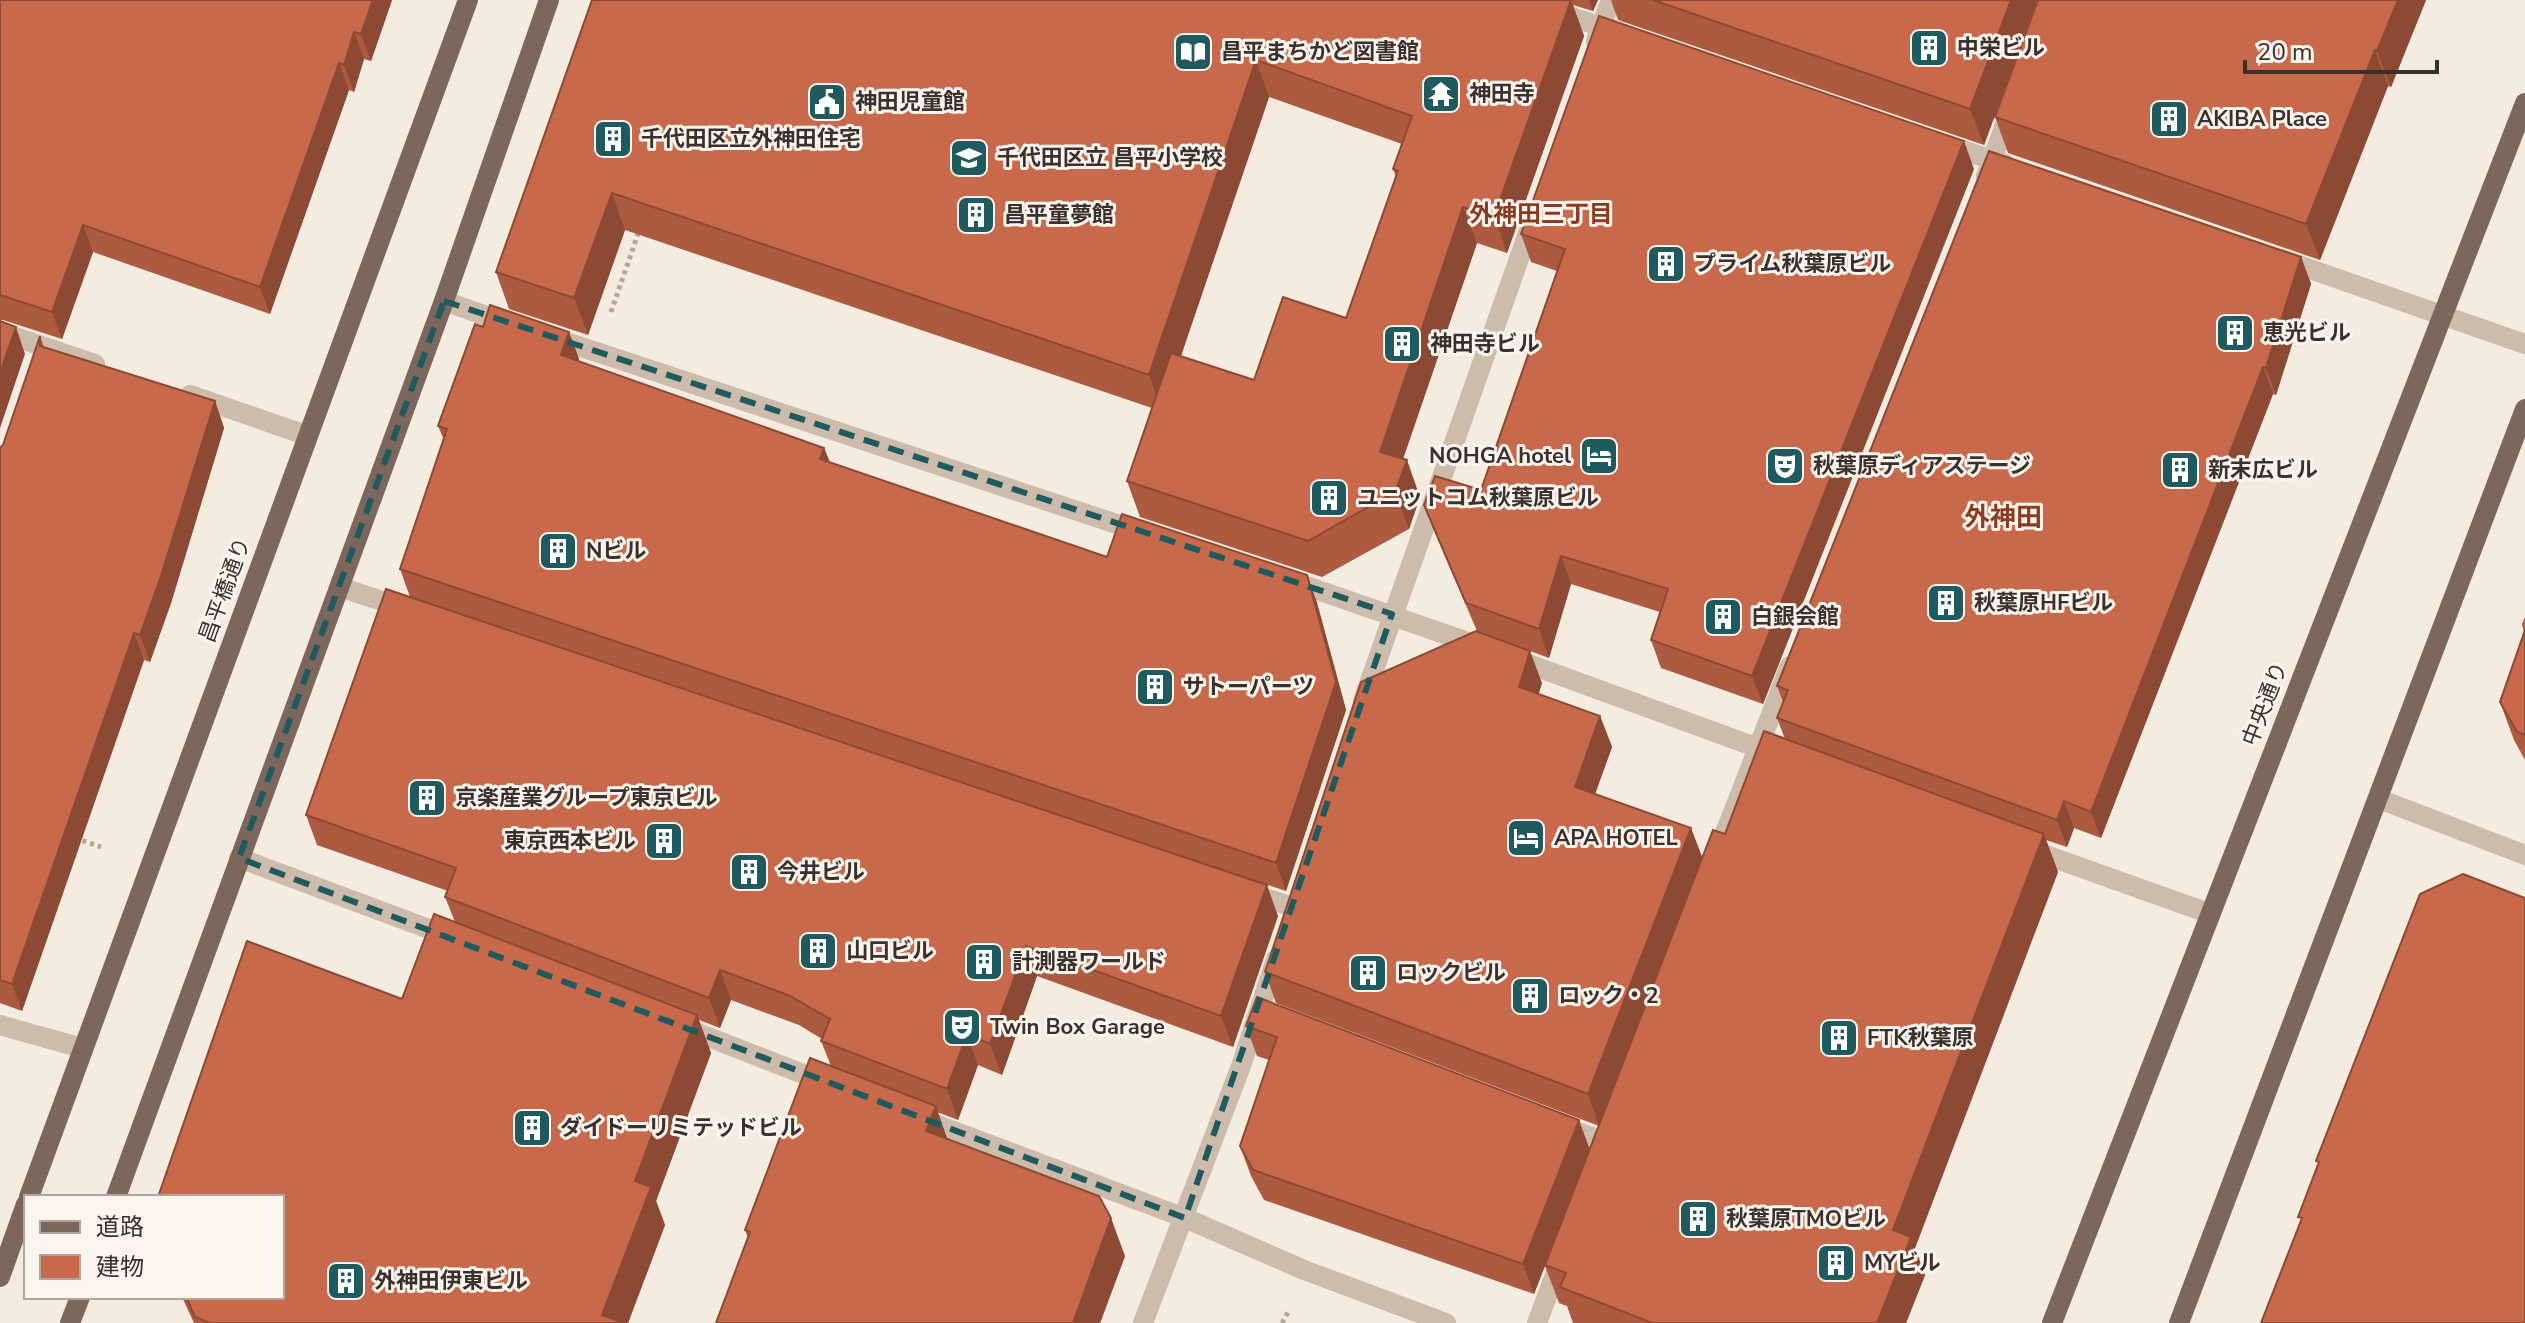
<svg xmlns="http://www.w3.org/2000/svg" width="2525" height="1323" viewBox="0 0 2525 1323" font-family="'Nunito Sans','Noto Sans JP',sans-serif">
  <rect width="100%" height="100%" fill="#f4ebe1"/>
  <g fill="none" stroke-linecap="round" stroke-linejoin="round">
    <path stroke="#b9a596" stroke-width="5" stroke-dasharray="4 4" stroke-linecap="butt" d="M611,312L639,231
      M75,838L101,847
      M1282,1323L1288,1312"/>
    <path stroke="#cdbbac" stroke-width="20" d="M1520,0L1611,30
      M1596,41L1611,0
      M1944,144L2005,164
      M1986,176L2011,109
      M2281,259L2525,344
      M444,301L510,324
      M0,332L95,364
      M548,336L1141,532
      M190,395L306,435
      M1286,579L1482,647
      M340,587L406,609
      M1512,658L1783,757
      M1363,701L1533,219
      M2379,799L2525,855
      M2026,848L2211,914
      M1716,856L1790,666
      M239,858L453,938
      M1247,892L1293,907
      M0,1025L82,1048
      M680,1026L829,1084
      M919,1118L1185,1218L1304,1270L1446,1323
      M1559,1125L1605,1142
      M1143,1323L1241,1066L1276,959
      M1537,1323L1561,1259"/>
    <path stroke="#7d675c" stroke-width="20" d="M29,1197L468,0
      M116,1197L444,301L549,0
      M0,1277L26,1204
      M70,1323L80,1297
      M2052,1323L2525,103
      M2179,1323L2525,409"/>
  </g>
  <path fill="#ac5a40" fill-rule="evenodd" d="M0,0H392L371,61L364,59L354,92L349,90L270,314L93,252L62,339L3,320H0Z
    M592,0H1598L1593,11L1573,5L1584,36L1507,253L1477,243L1403,459L1420,497L1409,529L1322,577L1140,517L1127,481L1152,408L625,230L588,335L509,309L496,272ZM1269,97L1402,144L1393,169L1396,177L1346,318L1254,380L1181,356Z
    M1611,0H2037L1984,145L1618,20Z
    M2426,0L2391,87L2388,86L2320,260L2008,153L1995,117Z
    M1974,169L1763,704L1661,668L1651,640L1660,612L1571,584L1549,658L1477,631L1435,533L1424,505L1481,490L1557,271L1531,262L1521,234Z
    M2301,257L2311,284L2276,395L2273,394L2101,838L2074,828L2067,847L2046,840L2058,872L1915,1248L1925,1275L1906,1323H1573L1567,1306L1559,1303L1545,1266L1534,1294L1264,1200L1251,1176L1240,1146L1269,1060L1257,1056L1246,1026L1590,1149L1599,1126L1276,1003L1265,972L1542,683L1538,694L1600,716L1612,747L1595,794L1702,858L1725,834L1785,739L1777,718L1783,702L1777,686Z
    M483,327L569,332L579,359L578,361L824,448L830,462L1107,557L1307,575L1317,603L1346,710L1286,891L410,597L400,569L444,440L438,426Z
    M40,336L44,347L215,401L224,428L171,603L150,662L144,660L22,1011L0,1003V448L3,445Z
    M2525,617V760L2514,740L2500,702L2524,632L2522,624Z
    M306,815L1278,916L1233,1047L1037,976L1002,1075L978,1065L958,1120L937,1112L947,1139L1125,1256L1100,1323H716L748,1238L745,1230L831,1066L821,1041L822,1039L799,1025L731,1000L720,1028L699,1020L711,1053L656,1201L665,1225L628,1323H194L182,1297H282L402,999L455,922L445,897L448,891L317,845Z"/>
  <path fill="#8c4a34" d="M373,0H392L371,61L361,34Z
    M1571,0L1584,36L1507,253L1494,217Z
    M1589,0H1598L1593,11Z
    M2011,0H2037L1984,145L1970,109Z
    M2398,0H2426L2391,87L2377,51Z
    M354,32L364,59L354,92L344,65Z
    M2375,50L2388,86L2320,260L2306,224Z
    M1256,60L1269,97L1162,411L1149,375Z
    M339,63L349,90L270,314L260,287Z
    M1964,141L1974,169L1763,704L1752,676Z
    M612,193L625,230L588,335L574,298Z
    M1463,207L1477,243L1393,488L1380,452Z
    M83,225L93,252L62,339L52,312Z
    M2301,257L2311,284L2276,395L2266,368Z
    M16,327L25,354L0,428V373Z
    M569,332L579,359L571,382L561,355Z
    M2263,367L2273,394L2101,838L2091,812Z
    M215,401L224,428L171,603L150,662L140,635Z
    M824,448L834,475L820,459Z
    M1407,460L1420,497L1409,529L1395,492Z
    M1561,556L1571,584L1549,658L1539,629Z
    M1307,575L1317,603L1346,710L1286,891L1276,863Z
    M134,633L144,660L22,1011L12,984Z
    M1530,651L1542,683L1531,719L1519,687Z
    M1600,716L1612,747L1586,819L1575,787Z
    M2064,801L2074,828L2067,847L2057,820Z
    M1691,828L1703,859L1599,1126L1588,1094Z
    M2044,834L2058,872L1915,1248L1925,1275L1906,1323H1877L1893,1230Z
    M1267,885L1278,916L1233,1047L1221,1016Z
    M1026,946L1037,976L1002,1075L990,1044Z
    M720,970L731,1000L720,1028L709,998Z
    M697,1015L711,1053L656,1201L665,1225L628,1323H605L602,1315L635,1181Z
    M967,1034L978,1065L958,1120L947,1089Z
    M936,1106L949,1144L926,1131Z
    M1579,1120L1590,1150L1534,1294L1523,1264Z
    M1111,1218L1125,1256L1100,1323H1073Z"/>
  <path fill="#c8694b" stroke="#8c4a34" stroke-width="2" d="M0,0H373L361,34L354,32L344,65L339,63L260,287L83,225L52,312L0,295Z
    M592,0H1571L1494,217L1463,207L1380,452L1407,460L1395,492L1308,541L1127,481L1171,353L1254,380L1283,297L1346,318L1398,171L1393,169L1412,116L1256,60L1149,375L612,193L574,298L496,272Z
    M1653,0H2011L1970,109Z
    M2038,0H2398L2377,51L2375,50L2306,224L1995,117Z
    M1599,16L1964,141L1752,676L1651,640L1668,589L1561,556L1539,629L1466,603L1424,505L1435,476L1481,490L1565,249L1521,234Z
    M1989,151L2301,257L2266,368L2263,367L2091,812L2064,801L2057,820L1777,718L1788,690L1777,686Z
    M490,305L569,332L561,355L824,448L820,459L1107,557L1122,514L1307,575L1336,682L1276,863L400,569L447,429L438,426L475,324L483,327Z
    M0,321L16,327L0,373Z
    M40,336V346L215,401L161,576L140,635L134,633L12,984L0,980V448L3,445Z
    M386,589L1267,885L1221,1016L1026,946L990,1044L967,1034L947,1089L821,1041L830,1019L788,995L720,970L709,998L445,897L456,868L306,815Z
    M2525,630V735L2517,732L2500,702Z
    M1476,631L1530,651L1519,687L1600,716L1575,787L1691,828L1588,1094L1265,972L1361,682Z
    M1764,731L2044,834L1893,1230L1911,1237L1877,1323H1652L1560,1287L1566,1273L1545,1265L1713,830L1725,834Z
    M2463,874L2525,898V1323H2261L2302,1218L2298,1217L2319,1162L2316,1161L2420,894Z
    M434,914L697,1015L635,1181L651,1187L602,1315L624,1323H210L195,1317L186,1297H282V1197H158L247,941L402,999Z
    M1257,997L1579,1120L1523,1264L1253,1170L1240,1146L1277,1037L1246,1026Z
    M810,1058L936,1106L926,1131L1099,1196L1111,1218L1073,1323H716L750,1232L745,1230Z"/>
  <path fill="none" stroke="#1f5a5e" stroke-width="6" stroke-dasharray="16 10" stroke-linejoin="round" d="M444,301L1392,614L1185,1218L239,858Z"/>
  <defs>
    <g id="building-square" transform="scale(2)"><rect x="-9" y="-9" width="18" height="18" rx="4" fill="#1f5a5e" stroke="#fbf5ee"/><path d="M-4-6H4V6H1V3H-1V6H-4ZM-2.5-4.3h1.7v1.8h-1.7ZM.8-4.3h1.7v1.8H.8ZM-2.5-1h1.7V.8h-1.7ZM.8-1h1.7V.8H.8Z" fill="#fff"/></g>
    <g id="library-square" transform="scale(2)"><rect x="-9" y="-9" width="18" height="18" rx="4" fill="#1f5a5e" stroke="#fbf5ee"/><path d="M-6-4Q-3-5.5-.7-3.5V5Q-3 3-6 4ZM6-4Q3-5.5 .7-3.5V5Q3 3 6 4Z" fill="#fff"/></g>
    <g id="temple-square" transform="scale(2)"><rect x="-9" y="-9" width="18" height="18" rx="4" fill="#1f5a5e" stroke="#fbf5ee"/><path d="M0-6L5-2H3V0L6.5 2.5H4V6H1.5V3h-3V6H-4V2.5H-6.5L-3 0V-2H-5Z" fill="#fff"/></g>
    <g id="civic-square" transform="scale(2)"><rect x="-9" y="-9" width="18" height="18" rx="4" fill="#1f5a5e" stroke="#fbf5ee"/><path d="M-.6-6.5H3V-4.5H.6V-3L4-1V1h2V6H-6V1h2V-1L-.6-3ZM-1.2 2.5V6h2.4V2.5Z" fill="#fff"/></g>
    <g id="school-square" transform="scale(2)"><rect x="-9" y="-9" width="18" height="18" rx="4" fill="#1f5a5e" stroke="#fbf5ee"/><path d="M0-5L7-2L0 1L-7-2ZM-4 1L0 2.5L4 1V4Q0 6-4 4Z" fill="#fff"/></g>
    <g id="hotel-square" transform="scale(2)"><rect x="-9" y="-9" width="18" height="18" rx="4" fill="#1f5a5e" stroke="#fbf5ee"/><path d="M-6-4.5h1.5V1H6V5H4.5V3h-9V5H-6ZM-4 0a1.8 1.8 0 1 1 3.6 0ZM.5 0V-2.5h3Q6-2.5 6 0Z" fill="#fff"/></g>
    <g id="theatre-square" transform="scale(2)"><rect x="-9" y="-9" width="18" height="18" rx="4" fill="#1f5a5e" stroke="#fbf5ee"/><path d="M-5-5.5Q0-4 5-5.5V0Q5 5 0 6Q-5 5-5 0ZM-3.3-2.5H-1v1.5H-3.3ZM1-2.5H3.3v1.5H1ZM-2.8 1Q0 5.5 2.8 1Z" fill="#fff"/></g>
  </defs>
  <g fill-rule="evenodd">
    <use href="#building-square" x="1929" y="48"/>
    <use href="#library-square" x="1193" y="52"/>
    <use href="#temple-square" x="1441" y="94"/>
    <use href="#civic-square" x="827" y="102"/>
    <use href="#building-square" x="2169" y="119"/>
    <use href="#building-square" x="613" y="139"/>
    <use href="#school-square" x="969" y="158"/>
    <use href="#building-square" x="976" y="215"/>
    <use href="#building-square" x="1666" y="264"/>
    <use href="#building-square" x="2235" y="333"/>
    <use href="#building-square" x="1402" y="344"/>
    <use href="#hotel-square" x="1599" y="456"/>
    <use href="#theatre-square" x="1785" y="466"/>
    <use href="#building-square" x="2180" y="470"/>
    <use href="#building-square" x="1329" y="498"/>
    <use href="#building-square" x="558" y="551"/>
    <use href="#building-square" x="1946" y="603"/>
    <use href="#building-square" x="1723" y="617"/>
    <use href="#building-square" x="1155" y="687"/>
    <use href="#building-square" x="427" y="798"/>
    <use href="#hotel-square" x="1526" y="838"/>
    <use href="#building-square" x="664" y="841"/>
    <use href="#building-square" x="749" y="872"/>
    <use href="#building-square" x="818" y="951"/>
    <use href="#building-square" x="984" y="962"/>
    <use href="#building-square" x="1368" y="973"/>
    <use href="#building-square" x="1530" y="996"/>
    <use href="#theatre-square" x="962" y="1027"/>
    <use href="#building-square" x="1839" y="1038"/>
    <use href="#building-square" x="532" y="1128"/>
    <use href="#building-square" x="1698" y="1219"/>
    <use href="#building-square" x="1836" y="1263"/>
    <use href="#building-square" x="346" y="1281"/>
  </g>
  <g text-anchor="middle" dominant-baseline="central" stroke-width="6" stroke-linejoin="round" paint-order="stroke">
    <g font-size="22" font-weight="bold" fill="#3b302b" stroke="#fbf5ee" text-anchor="start">
      <text x="1957" y="48">中栄ビル</text>
      <text x="1221" y="52">昌平まちかど図書館</text>
      <text x="1469" y="94">神田寺</text>
      <text x="855" y="102">神田児童館</text>
      <text x="2197" y="119">AKIBA Place</text>
      <text x="641" y="139">千代田区立外神田住宅</text>
      <text x="997" y="158">千代田区立 昌平小学校</text>
      <text x="1004" y="215">昌平童夢館</text>
      <text x="1694" y="264">プライム秋葉原ビル</text>
      <text x="2263" y="333">恵光ビル</text>
      <text x="1430" y="344">神田寺ビル</text>
      <text x="1571" y="456" text-anchor="end">NOHGA hotel</text>
      <text x="1813" y="466">秋葉原ディアステージ</text>
      <text x="2208" y="470">新末広ビル</text>
      <text x="1357" y="498">ユニットコム秋葉原ビル</text>
      <text x="586" y="551">Nビル</text>
      <text x="1974" y="603">秋葉原HFビル</text>
      <text x="1751" y="617">白銀会館</text>
      <text x="1183" y="687">サトーパーツ</text>
      <text x="455" y="798">京楽産業グループ東京ビル</text>
      <text x="1554" y="838">APA HOTEL</text>
      <text x="636" y="841" text-anchor="end">東京西本ビル</text>
      <text x="777" y="872">今井ビル</text>
      <text x="846" y="951">山口ビル</text>
      <text x="1012" y="962">計測器ワールド</text>
      <text x="1396" y="973">ロックビル</text>
      <text x="1558" y="996">ロック・2</text>
      <text x="990" y="1027">Twin Box Garage</text>
      <text x="1867" y="1038">FTK秋葉原</text>
      <text x="560" y="1128">ダイドーリミテッドビル</text>
      <text x="1726" y="1219">秋葉原TMOビル</text>
      <text x="1864" y="1263">MYビル</text>
      <text x="374" y="1281">外神田伊東ビル</text>
    </g>
    <g font-size="22" fill="#3b302b" stroke="#fbf5ee">
      <text transform="translate(225 590) rotate(-70)">昌平橋通り</text>
      <text transform="translate(2265 704) rotate(-69)">中央通り</text>
    </g>
    <g font-size="24" font-weight="bold" fill="#8c3b22" stroke="#fbf5ee">
      <text x="1541" y="214">外神田三丁目</text>
    </g>
    <g font-size="26" font-weight="bold" fill="#8c3b22" stroke="#fbf5ee">
      <text x="2003" y="517">外神田</text>
    </g>
  </g>
  <rect x="24" y="1195" width="260" height="104" fill="#fbf5ee" stroke="#aea6a0" stroke-width="2"/>
  <rect x="40" y="1221" width="40" height="12" fill="#7d675c" stroke="#aea6a0" stroke-width="2"/>
  <text x="96" y="1235" font-size="24" fill="#3b302b">道路</text>
  <rect x="40" y="1255" width="40" height="24" fill="#c8694b" stroke="#aea6a0" stroke-width="2"/>
  <text x="96" y="1275" font-size="24" fill="#3b302b">建物</text>
  <path d="M2245 60v12h192v-12" fill="none" stroke="#3b302b" stroke-width="4"/>
  <text x="2257" y="60" font-size="24" fill="#3b302b" stroke="#fbf5ee" stroke-width="6" paint-order="stroke">20 m</text>
</svg>
